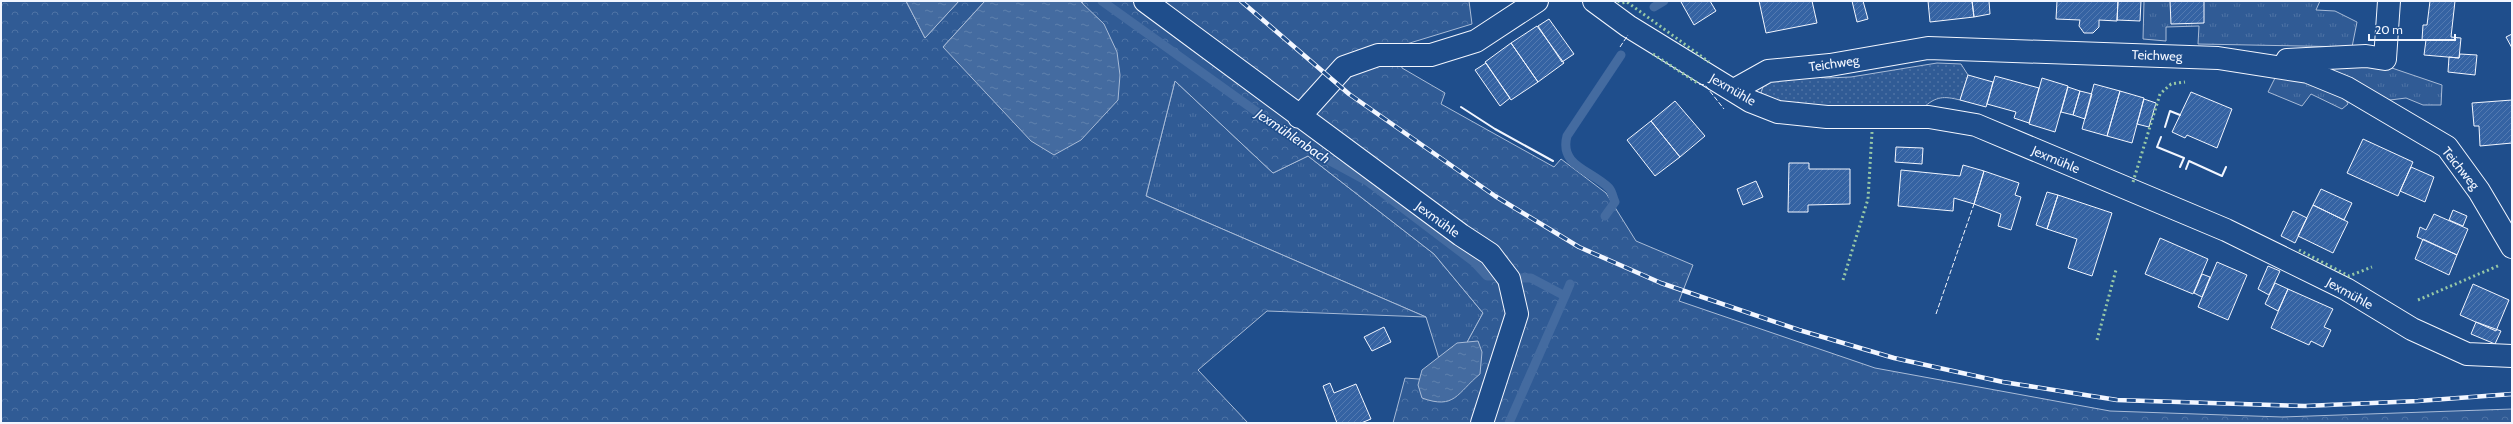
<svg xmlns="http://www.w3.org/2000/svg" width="2513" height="424" viewBox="0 0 2513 424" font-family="Cabin,sans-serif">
  <defs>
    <pattern id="grass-tufts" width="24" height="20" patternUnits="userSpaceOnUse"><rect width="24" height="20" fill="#305b95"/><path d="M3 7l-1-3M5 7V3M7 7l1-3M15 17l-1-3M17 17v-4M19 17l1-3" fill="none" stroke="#4e73a5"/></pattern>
    <pattern id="forest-crowns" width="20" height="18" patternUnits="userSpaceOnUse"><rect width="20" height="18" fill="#305b95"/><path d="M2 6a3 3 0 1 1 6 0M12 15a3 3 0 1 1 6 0" fill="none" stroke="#4e73a5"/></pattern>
    <pattern id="garden-dots" width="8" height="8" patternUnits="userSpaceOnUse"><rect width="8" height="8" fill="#305b95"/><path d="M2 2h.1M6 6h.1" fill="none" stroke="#4e73a5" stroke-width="1.8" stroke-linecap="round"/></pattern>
    <pattern id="water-ripples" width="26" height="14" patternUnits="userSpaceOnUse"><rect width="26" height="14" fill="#446ba0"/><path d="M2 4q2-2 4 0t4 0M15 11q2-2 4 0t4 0" fill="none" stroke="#5f81ae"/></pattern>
    <pattern id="building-hatch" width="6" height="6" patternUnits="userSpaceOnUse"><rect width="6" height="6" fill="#3563a3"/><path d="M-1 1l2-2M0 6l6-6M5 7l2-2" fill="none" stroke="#537ab1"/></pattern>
  </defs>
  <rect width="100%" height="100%" fill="#1f4e8c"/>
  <path fill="url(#grass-tufts)" stroke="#a8bbd7" d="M2144,1H2320L2316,10L2335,11L2357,22L2352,47L2198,44L2199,26L2166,27V41L2143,39Z
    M2386,66L2442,85L2441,105H2423L2406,98L2382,101L2326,68Z
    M2301,77L2344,96L2348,104L2342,109L2311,94L2302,106L2268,92L2275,78Z
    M1175,81L1273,173L1308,156L1434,254L1483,313L1446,381L1426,317L1146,196Z"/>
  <path fill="url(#forest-crowns)" stroke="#a8bbd7" d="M1,1H906L925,38L959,1H985L943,47L1083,3L1080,1H1469L1472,24L1400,46L1402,68L1445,93L1441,104L1554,167L1561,159L1606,193L1636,241L1693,265L1679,301L1875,368L2110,411L2282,417L2512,409V423H1393L1405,378L1446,381L1483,313L1434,254L1308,156L1273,173L1175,81L1146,196L1426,317L1267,311L1198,370L1248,423H1Z"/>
  <path fill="url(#garden-dots)" stroke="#a8bbd7" d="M1937,63L1961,64L1968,75L1960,100C1944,96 1936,96 1923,108L1799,109L1767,102L1761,92L1765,82L1805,75L1826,78L1851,77Z"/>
  <path fill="url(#water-ripples)" stroke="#a8bbd7" d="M906,1H959L925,38Z
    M985,1H1080L1104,24L1117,52L1120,75L1118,100L1081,140L1054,155L1031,141L943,47Z
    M1478,341L1482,352L1480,374C1457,393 1455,410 1422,398L1418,385L1422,370L1457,343Z"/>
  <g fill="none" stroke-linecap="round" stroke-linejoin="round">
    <path stroke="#446ba0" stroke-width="9" d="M1102,1L1310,150L1367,181L1474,262L1487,276H1504
      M1654,7L1664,1
      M1605,216L1615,202C1613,198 1612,191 1609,188C1591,170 1559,166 1567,136L1621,55
      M1518,278H1531L1565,296L1570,284
      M1509,423L1565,296"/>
  </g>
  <path fill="url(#building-hatch)" stroke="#f2f6ff" d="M1683,1H1710L1716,11L1694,25L1681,2Z
    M1759,1H1812L1817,23L1766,33Z
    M1852,1H1863L1868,19L1857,22Z
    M1928,1H1972L1974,17L1930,22Z
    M1972,1H1989L1990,14L1974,17Z
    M2057,1H2118L2117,21L2099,20V27L2093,33H2084L2079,26L2080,20L2056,19Z
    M2118,1H2141L2140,21L2117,20Z
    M2170,1H2204V23L2171,24Z
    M2430,1H2455L2451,37L2461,38L2459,58L2424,55L2426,40H2422L2423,25H2427Z
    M1549,19L1574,54L1562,62L1538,26Z
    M1537,26L1564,63L1538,82L1511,43Z
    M2512,34V48L2506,37Z
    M1511,43L1538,82L1511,100L1485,62Z
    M2460,54L2477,55L2475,75L2448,72L2449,57L2459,58Z
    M1486,63L1510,98L1500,106L1475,70Z
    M1968,75L1993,82L1986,107L1960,100Z
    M1995,76L2039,88L2029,123L2014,118L2016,112L1987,104Z
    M2042,78L2068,86L2055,132L2029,124Z
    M2094,84L2120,91L2107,136L2082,129Z
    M2068,87L2080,91L2073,115L2061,112Z
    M2080,91L2092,94L2085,119L2073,115Z
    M2120,91L2144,98L2132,143L2107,136Z
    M2191,92L2232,109L2217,148L2187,135L2185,138L2172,132Z
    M2144,99L2156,103L2149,127L2137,124Z
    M2512,100V143L2480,146L2479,126H2474L2472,103Z
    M1675,101L1705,136L1680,157L1651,121Z
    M1651,121L1680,157L1655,176L1627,140Z
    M2363,139L2413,162L2398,196L2347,173Z
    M1896,147L1923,148L1922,164L1895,162Z
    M1789,163H1809V169H1850V204L1808,205V212H1788Z
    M1963,165L1984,171L1974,204L1954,198L1953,211L1898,206L1901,170L1960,176Z
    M2411,167L2434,177L2425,202L2400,191Z
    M1984,171L2019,183L2015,195L2021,197L2011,230L1998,226L2001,214L1974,204Z
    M1756,181L1763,197L1743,205L1737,189Z
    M2321,189L2352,203L2344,220L2313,205Z
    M2047,192L2058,195L2047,229L2036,225Z
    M2058,195L2112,213L2092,276L2068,268L2077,239L2047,229Z
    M2313,205L2348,222L2333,253L2298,236Z
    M2453,210L2467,216L2463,226L2449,220Z
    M2293,211L2307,218L2295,243L2281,236Z
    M2434,214L2468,229L2457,255L2417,237L2420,227L2426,230Z
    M2160,238L2208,259L2193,294L2145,274Z
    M2423,239L2457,255L2449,275L2415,259Z
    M2217,262L2247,275L2228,320L2198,307Z
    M2268,266L2280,271L2269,295L2258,289Z
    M2202,274L2210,277L2202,297L2194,293Z
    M2275,283L2288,289L2278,311L2265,304Z
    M2473,284L2509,300L2496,331L2460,315Z
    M2288,289L2333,309L2324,327L2331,330L2323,347L2311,341L2309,345L2271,328Z
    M2476,322L2501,331L2495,344L2471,334Z
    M1384,327L1391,342L1372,351L1364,337Z
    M1330,383L1334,393L1356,384L1371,419L1361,423H1337L1323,386Z"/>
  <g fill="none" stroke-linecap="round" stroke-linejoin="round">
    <g stroke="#f2f6ff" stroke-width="24">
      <path id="minor" d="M1145,1L1461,235L1490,254L1509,279L1517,314L1482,423
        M1594,1L1628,26L1750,101L1778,112L1827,117H1929L1976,125L2226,230L2346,289L2412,329L2467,354L2512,356
        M2287,60L2366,56L2385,59L2389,1
        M1734,90L1768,71L1830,65L1928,48L2218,58L2308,72L2347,88L2447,147L2479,191L2512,247
        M1299,117L1344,67L1378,55H1431L1476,41L1537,1"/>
    </g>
    <use href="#minor" stroke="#1f4e8c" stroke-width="22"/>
    <g stroke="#f2f6ff" stroke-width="4.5">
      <path id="rail" d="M1241,1L1349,94L1495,196L1579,247L1661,283L1799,330L1894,358L2003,382L2117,400L2305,406L2418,401L2512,394"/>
    </g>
    <use href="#rail" stroke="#1f4e8c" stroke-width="3" stroke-dasharray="9" stroke-linecap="butt"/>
    <path stroke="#97c8a6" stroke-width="3" stroke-dasharray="2 3" stroke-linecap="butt" d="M1618,1L1621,3L1627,2L1709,62
      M1653,54L1699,84
      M2133,182L2160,94L2171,84L2185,82
      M2299,250L2349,276L2372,267
      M1843,280L1868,199L1872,132
      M2418,300L2500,265
      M2097,340L2116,270"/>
    <path stroke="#f2f6ff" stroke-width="1" stroke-dasharray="5 2" stroke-linecap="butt" d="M1620,47L1628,35
      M1699,84L1705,85L1724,109
      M1936,314L1974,204"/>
    <path stroke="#f2f6ff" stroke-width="2" d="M1461,107L1495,129L1553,161
      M2165,127L2170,111L2180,115
      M2161,137L2157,147L2184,158L2180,167
      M2186,169L2189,161L2222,176L2226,167"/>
  </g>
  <g text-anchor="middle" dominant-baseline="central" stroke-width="3" stroke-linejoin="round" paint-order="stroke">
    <g font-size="13" fill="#f2f6ff" stroke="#1f4e8c">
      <text transform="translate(2157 55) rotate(2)">Teichweg</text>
      <text transform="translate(1834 63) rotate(-8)">Teichweg</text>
      <text transform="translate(1733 89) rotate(30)">Jexmühle</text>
      <text transform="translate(2056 159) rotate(23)">Jexmühle</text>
      <text transform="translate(2461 168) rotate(51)">Teichweg</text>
      <text transform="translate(1438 219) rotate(36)">Jexmühle</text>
      <text transform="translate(2350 293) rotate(29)">Jexmühle</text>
    </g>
    <g font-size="14" font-style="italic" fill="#f2f6ff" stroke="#1f4e8c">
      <text transform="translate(1293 136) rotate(34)">Jexmühlenbach</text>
    </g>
  </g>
  <rect width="2513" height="424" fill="none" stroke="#f2f6ff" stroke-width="4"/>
  <path d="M2369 34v6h86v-6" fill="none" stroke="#f2f6ff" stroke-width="2"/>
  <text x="2375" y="34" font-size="12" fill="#f2f6ff" stroke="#1f4e8c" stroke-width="3" paint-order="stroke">20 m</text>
</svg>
